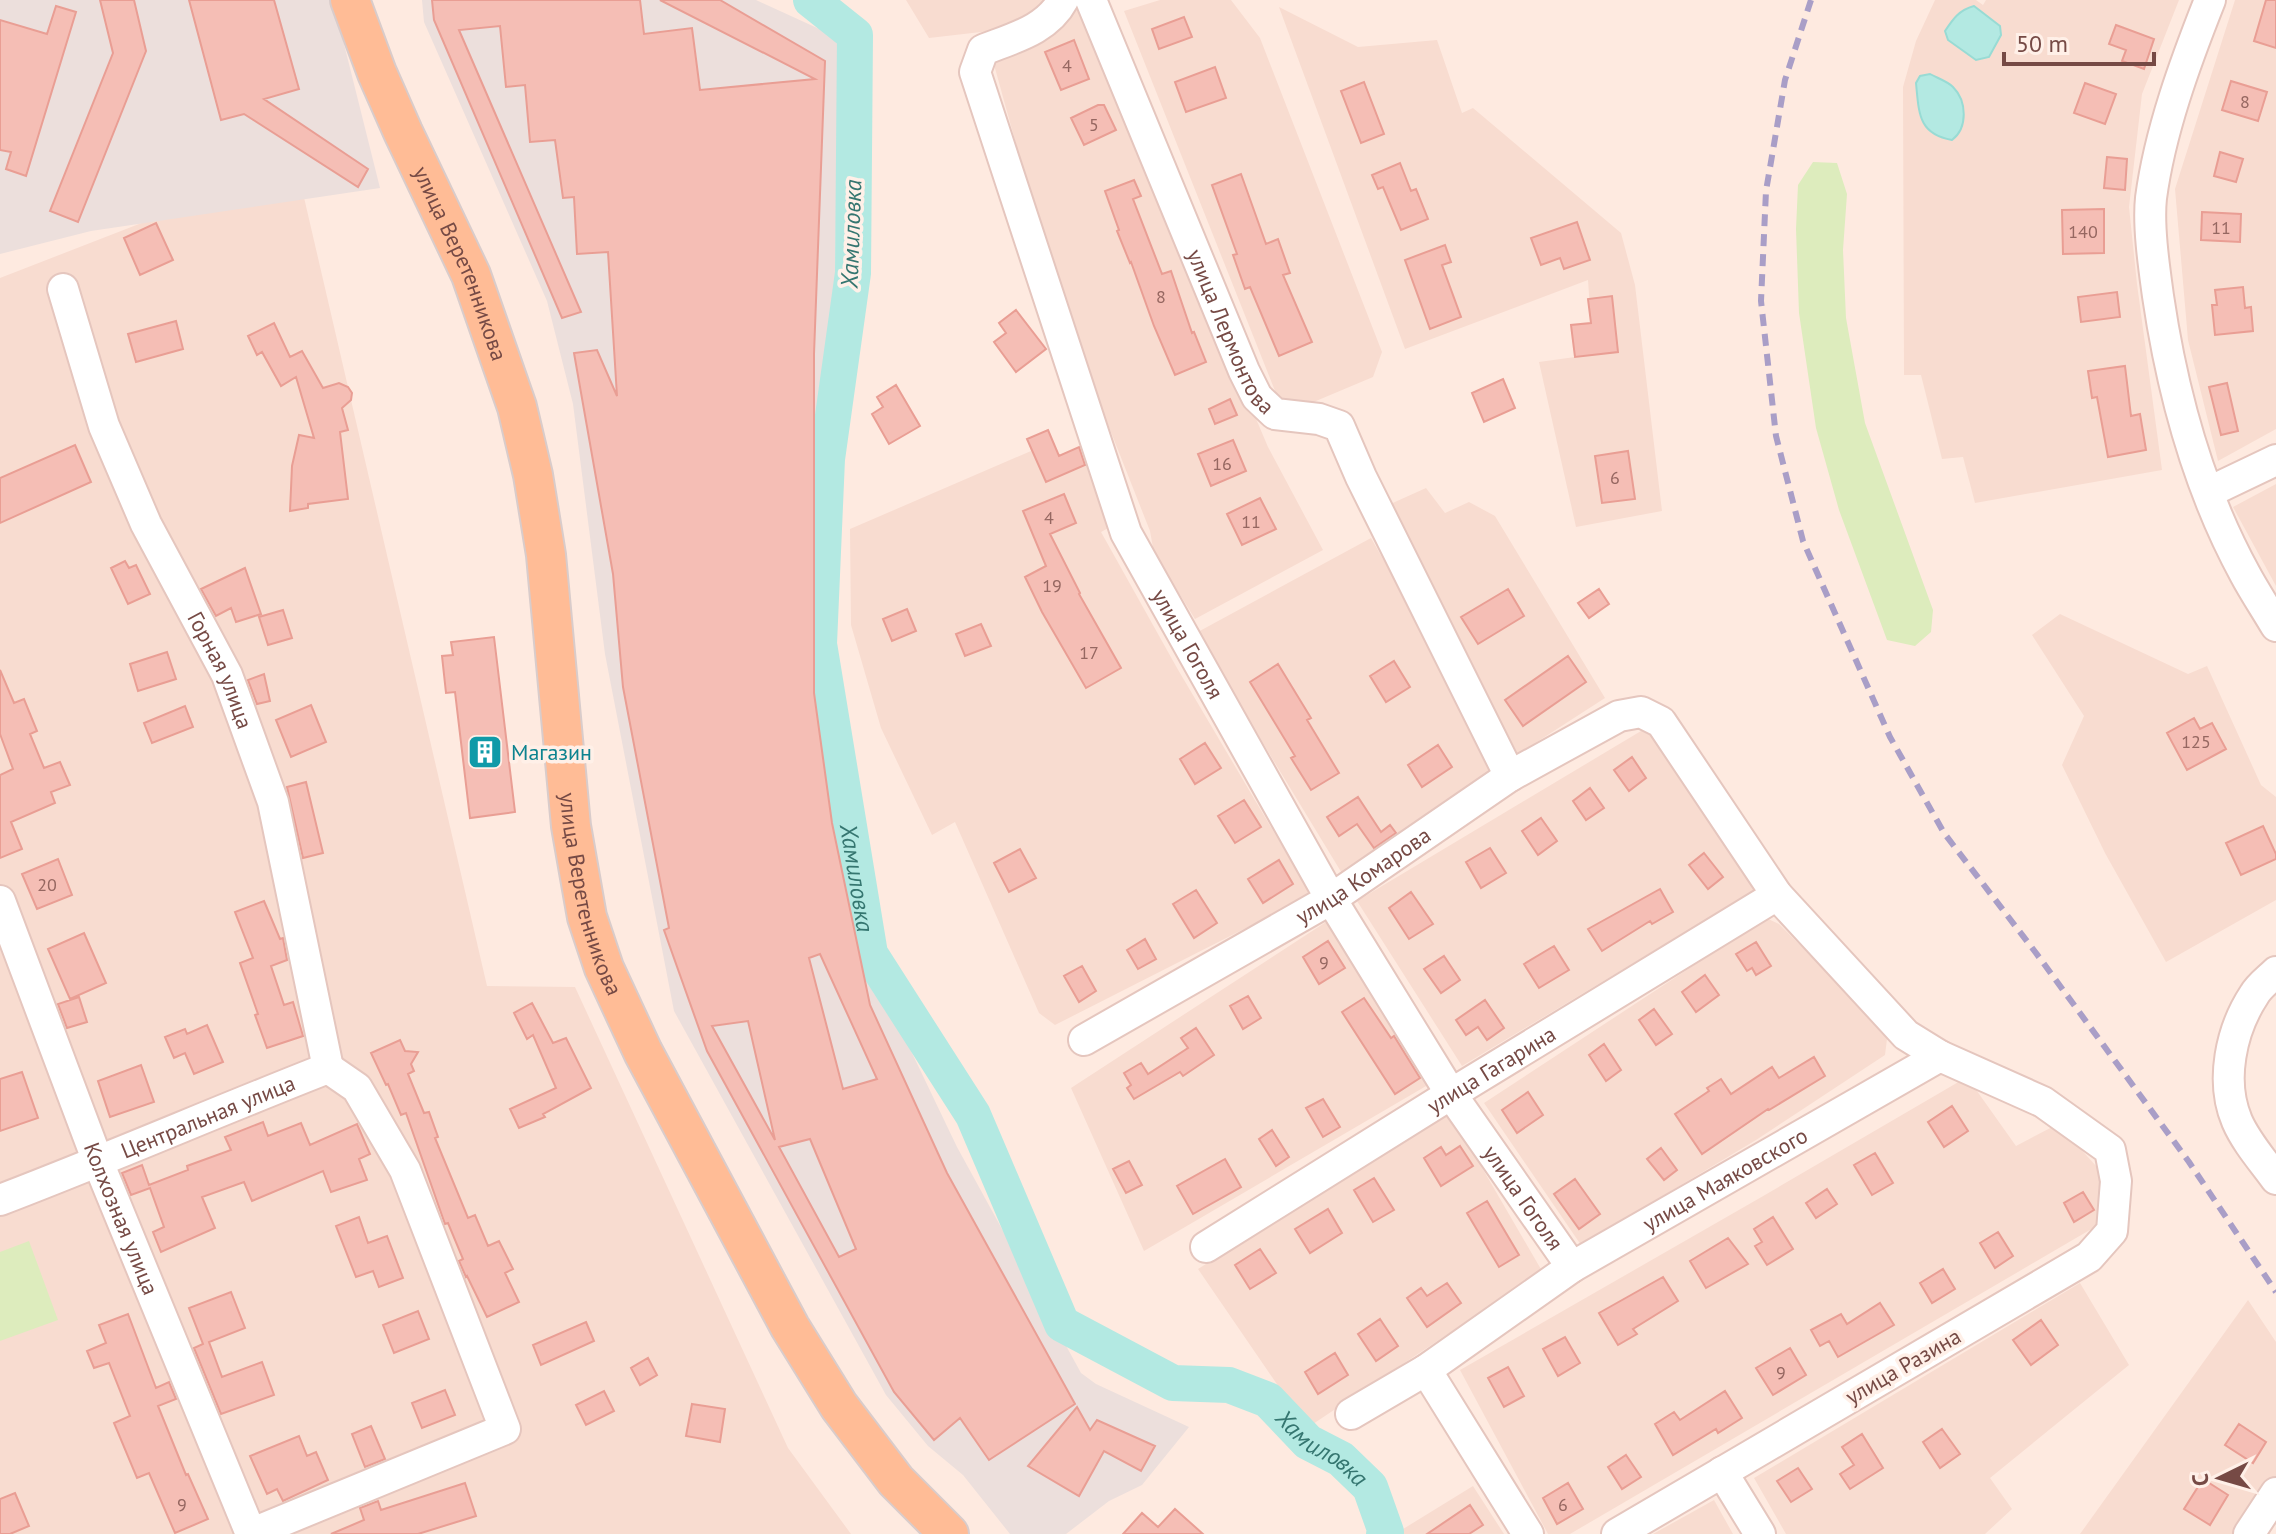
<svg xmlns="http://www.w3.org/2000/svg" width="2276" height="1534" viewBox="0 0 2276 1534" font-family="'PT Sans',sans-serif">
  <rect width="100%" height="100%" fill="#feeae0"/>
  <path fill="#f8dcd0" d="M906,0H1049L1035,19L1007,29L929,38Z
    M1160,0H1231L1260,38L1382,352L1373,377L1297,409L1281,406L1124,11Z
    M1935,0H1976L1983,5L1986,0H2179L2142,94L2129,207L2137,284L2162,470L1975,503L1963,457L1942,459L1921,375H1904L1903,87L1916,41Z
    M2235,0H2276V429L2218,461L2188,340L2175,189Z
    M1081,6L1268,447L1323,550L1195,619L1154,553L1150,531L1060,303L993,61L1036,43Z
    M1279,7L1358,47L1437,40L1462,113L1473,108L1621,233L1635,285L1662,511L1576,527L1539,362L1575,357L1571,325L1591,323L1588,280L1405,349Z
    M296,163L487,986L575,987L788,1448L851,1534H0V278Z
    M1048,430L1059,455L1087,444L1112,526L1101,532L1177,668L1311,895L1055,1025L1039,1013L955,822L932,835L881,728L851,625L850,529L1031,451L1027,439Z
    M2276,484V586L2233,507Z
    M1426,488L1445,513L1469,502L1495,516L1605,698L1518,754L1386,506Z
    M1371,538L1467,707L1493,774L1343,875L1196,633Z
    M2060,614L2188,674L2207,666L2261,785L2276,797V900L2166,962L2105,853L2062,765L2084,716L2032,635Z
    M1646,728L1755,890L1462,1066L1357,901Z
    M1766,918L1779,924L1862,1007L1887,1039L1885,1055L1756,1140L1581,1245L1484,1103Z
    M1326,922L1433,1082L1144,1251L1071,1088Z
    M1967,1077L2016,1146L2058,1124L2106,1177L2100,1224L1570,1534H1548L1460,1370L1758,1199Z
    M1449,1111L1542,1271L1307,1428L1198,1269Z
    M2080,1283L2129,1365L1990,1478L2012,1509L1985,1534H1786L1754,1478Z
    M2248,1300L2276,1342V1480L2240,1534H2080Z
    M1473,1486L1504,1534H1395Z
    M1714,1500L1733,1534H1653Z"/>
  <path fill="#ecdfdc" d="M0,0H333L380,188L91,231L0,254Z
    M422,0H756L839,38L834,339L826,395L818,682L848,871L866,957L957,1147L1081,1373L1096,1384L1189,1427L1142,1485L1109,1501L1066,1534H1010L963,1475L928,1446L886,1395L674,1011L605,654L573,404L547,301L424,22Z"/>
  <path fill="#ddecbd" d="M1813,162L1837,163L1847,194L1843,250L1846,318L1865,423L1933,610L1931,632L1915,646L1887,640L1839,510L1816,428L1799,313L1796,229L1798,185Z
    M29,1241L58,1320L0,1341V1252Z"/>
  <path fill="#b3e9e2" stroke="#98dbd4" stroke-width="2" d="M1974,6L2000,26L2001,35L1989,57L1976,60L1948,40L1945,31C1953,19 1959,10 1974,6Z
    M1930,74C1937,78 1947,81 1953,87C1967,101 1968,128 1952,140C1918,134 1919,113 1916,83L1920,76Z"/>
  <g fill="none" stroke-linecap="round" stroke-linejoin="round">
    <path stroke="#b3e9e2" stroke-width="36" id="s1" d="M811,0L855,35L853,273L827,459L819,644L870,954L973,1115L1062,1324L1173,1383L1229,1385L1268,1400L1308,1442L1341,1459L1370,1487L1386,1532L1384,1534"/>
  </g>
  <path fill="#f5beb5" stroke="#e99e94" stroke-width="2" fill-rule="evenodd" d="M100,0H134L146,51L78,222L50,211L113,53Z
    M189,0H274L299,89L264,99L368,169L358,187L244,114L221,120Z
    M432,0H640L644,34L692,28L700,90L815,79L660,0H720L825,61L814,354V693L832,823L870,1005L947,1173L1075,1404L989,1460L960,1418L934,1440L894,1392L707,1051L664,930L669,928L623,687L613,574L574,353L597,350L617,396L608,252L577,254L574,197L563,198L555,140L530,142L525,85L506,87L500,26L459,30L581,312L562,318L434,20ZM820,954L877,1079L843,1089L809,958ZM748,1021L775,1140L712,1026ZM810,1139L856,1249L839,1257L779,1147Z
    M2266,0H2276V48L2254,41Z
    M56,6L76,12L26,176L6,169L11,152L0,150V20L47,34Z
    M1184,17L1192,37L1159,49L1152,29Z
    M2116,25L2154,39L2144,69L2122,61L2126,50L2109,44Z
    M1074,40L1089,79L1061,90L1045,52Z
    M1215,67L1226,98L1186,112L1175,82Z
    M2231,81L2267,92L2258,121L2222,110Z
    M1364,82L1384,134L1361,143L1341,91Z
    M2085,83L2116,94L2105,124L2074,113Z
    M1098,105H1104L1116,130L1084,145L1071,118Z
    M2220,152L2243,159L2236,182L2214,176Z
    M2107,157L2127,159L2125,190L2104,188Z
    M1400,163L1411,191L1416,189L1428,219L1401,230L1383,187L1378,189L1372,175Z
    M1241,174L1266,244L1278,239L1290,273L1283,275L1312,342L1279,356L1250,287L1245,289L1233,255L1237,254L1212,185Z
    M1134,180L1141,196L1133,199L1162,274L1171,271L1192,333L1194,332L1206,362L1175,375L1154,326L1131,262L1130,263L1117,231L1119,230L1105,191Z
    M2104,209V253L2063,254L2062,210Z
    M2202,212L2241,214L2240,242L2201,240Z
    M1577,222L1590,260L1564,269L1560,258L1541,265L1531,238Z
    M156,223L173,260L140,275L124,238Z
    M1445,245L1451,262L1442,265L1461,317L1430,329L1405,260Z
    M2243,287L2245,308L2251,307L2253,331L2215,335L2212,305H2217L2215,290Z
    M2117,292L2120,317L2081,322L2078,297Z
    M1612,296L1618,352L1575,357L1571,325L1591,323L1588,299Z
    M1016,310L1046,349L1016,372L994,342L1006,333L999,323Z
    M176,321L183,349L136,362L128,334Z
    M274,323L290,357L302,351L323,388L339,383L348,387L352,393L351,400L342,408L348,430L340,432L348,499L308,504V508L290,511L292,466L299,435L314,438L296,377L281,386L262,352L257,355L248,336Z
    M2125,366L2131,416L2140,414L2146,450L2108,457L2097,397L2092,398L2088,371Z
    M1503,379L1515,408L1484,422L1472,393Z
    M2227,383L2238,431L2221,435L2209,387Z
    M896,385L920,426L889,444L872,414L883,407L877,397Z
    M1230,399L1237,415L1215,424L1209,409Z
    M1048,430L1059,456L1079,447L1085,465L1046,482L1027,439Z
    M1233,440L1246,471L1211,486L1198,454Z
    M75,445L91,482L0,523V478Z
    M1628,451L1635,499L1602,503L1595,456Z
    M1064,494L1076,523L1050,534L1080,593L1079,594L1121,668L1086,688L1042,612L1025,577L1046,566L1023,511Z
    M1260,498L1276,529L1242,545L1227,514Z
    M125,561L129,568L136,565L150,594L128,604L111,568Z
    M245,568L261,614L236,622L231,608L216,616L201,589Z
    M1508,589L1524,616L1478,644L1461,617Z
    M1599,589L1609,604L1589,618L1578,603Z
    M907,609L916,631L892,641L883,619Z
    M283,610L292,638L268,645L259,617Z
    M981,624L991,646L965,656L956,634Z
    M494,637L515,812L470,818L455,692L446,693L442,656L453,655L451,642Z
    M167,652L176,679L138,691L130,664Z
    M1568,656L1586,682L1523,726L1505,700Z
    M1394,661L1410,687L1386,702L1370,676Z
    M1278,664L1311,718L1307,720L1339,773L1311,790L1291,758L1295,756L1250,682Z
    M0,670L14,703L24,699L37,731L30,734L44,768L60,762L70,785L51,792L55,803L11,822L22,849L0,858V775L13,769L0,734Z
    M264,674L270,701L257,704L248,680Z
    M311,705L326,742L291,757L276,720Z
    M185,706L193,727L152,743L144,723Z
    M2194,718L2200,729L2212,723L2226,749L2187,770L2167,733Z
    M1205,743L1221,768L1195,784L1180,759Z
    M1438,745L1452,767L1422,787L1408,765Z
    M1632,757L1646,778L1629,791L1614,770Z
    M306,782L323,853L303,858L287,787Z
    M1590,788L1604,808L1586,820L1573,801Z
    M1358,797L1381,832L1390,825L1396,833L1374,848L1357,824L1339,836L1327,817Z
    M1244,800L1261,827L1235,843L1218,816Z
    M1541,818L1557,841L1538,855L1522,831Z
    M2263,826L2276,854V859L2241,875L2226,843Z
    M1490,848L1506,873L1481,888L1466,862Z
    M1020,849L1036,878L1009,892L994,863Z
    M1704,853L1723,877L1708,889L1689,865Z
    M58,859L72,895L37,909L22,874Z
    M1279,860L1293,884L1263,903L1248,879Z
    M1660,889L1673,912L1652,924L1650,921L1602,951L1588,929Z
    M1196,890L1217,923L1194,938L1173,904Z
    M1411,892L1433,924L1409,939L1389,908Z
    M264,901L280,939L283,938L287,960L271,966L284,1005L293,1002L303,1036L267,1048L255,1015L258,1014L240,963L253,958L235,912Z
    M84,933L106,983L70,999L48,949Z
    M1145,939L1156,959L1138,969L1127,950Z
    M1328,941L1345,968L1319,984L1303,957Z
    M1756,942L1771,966L1756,975L1752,968L1747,971L1736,954Z
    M1554,946L1569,970L1539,988L1524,964Z
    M1444,956L1460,980L1441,993L1424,969Z
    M1082,966L1096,991L1079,1002L1064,976Z
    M1705,975L1719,995L1696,1012L1682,992Z
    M1248,996L1261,1018L1243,1029L1230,1006Z
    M79,997L87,1022L67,1028L58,1004Z
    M1364,998L1391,1038L1394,1036L1420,1078L1395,1094L1342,1012Z
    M1485,1000L1504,1028L1487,1040L1478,1027L1466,1035L1456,1020Z
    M532,1003L553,1043L566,1038L591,1088L543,1114L545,1117L519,1128L510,1109L556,1088L533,1035L527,1039L514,1013Z
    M1654,1009L1672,1034L1656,1045L1639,1020Z
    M207,1025L223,1062L194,1074L185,1053L174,1058L165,1037L185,1029L187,1034Z
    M1196,1028L1214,1055L1183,1076L1180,1072L1134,1099L1127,1088L1131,1085L1124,1073L1141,1063L1148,1074L1188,1048L1181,1038Z
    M400,1040L405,1051L418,1052L411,1064L414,1071L408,1074L424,1113L429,1112L438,1137L435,1138L468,1218L475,1215L488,1246L499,1241L513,1269L505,1273L519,1302L487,1317L467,1276L466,1277L459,1261L463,1259L448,1223L445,1224L406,1113L401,1115L388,1084L386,1085L371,1053Z
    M1604,1044L1621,1070L1606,1081L1589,1055Z
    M1814,1057L1825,1076L1769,1110L1768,1109L1702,1154L1675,1114L1709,1091L1707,1088L1721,1079L1731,1094L1772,1067L1779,1078Z
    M141,1065L154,1102L110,1117L98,1081Z
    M22,1072L38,1118L0,1131V1079Z
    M1528,1092L1543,1115L1517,1133L1502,1110Z
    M1323,1099L1340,1127L1323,1137L1306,1108Z
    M1952,1106L1968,1131L1944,1147L1928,1122Z
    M263,1122L268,1136L301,1123L310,1145L357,1124L370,1154L359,1159L367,1180L331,1192L323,1171L252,1201L244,1182L202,1197L215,1228L161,1252L153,1232L164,1227L150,1188L131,1195L122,1173L142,1165L149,1185L188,1170L187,1166L231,1150L225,1137Z
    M1272,1130L1289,1157L1276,1166L1259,1139Z
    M1460,1146L1473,1166L1441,1186L1424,1158L1441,1147L1446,1155Z
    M1661,1148L1677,1170L1664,1180L1647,1159Z
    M1875,1153L1893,1183L1872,1195L1854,1165Z
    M1225,1159L1241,1187L1193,1214L1177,1186Z
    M1129,1161L1142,1185L1126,1193L1113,1169Z
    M1374,1178L1394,1210L1373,1222L1354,1190Z
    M1575,1179L1600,1214L1579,1229L1554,1194Z
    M1827,1189L1837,1204L1816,1218L1806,1203Z
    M2083,1192L2094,1210L2074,1222L2064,1203Z
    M1487,1201L1519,1255L1499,1267L1467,1213Z
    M1328,1209L1342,1233L1310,1253L1295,1229Z
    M359,1217L368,1243L387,1236L403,1278L379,1287L373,1271L356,1277L336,1226Z
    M1773,1217L1793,1249L1767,1265L1755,1246L1762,1242L1754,1229Z
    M1998,1232L2013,1256L1995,1268L1980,1243Z
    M1728,1238L1748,1264L1706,1288L1690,1261Z
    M1260,1249L1276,1273L1250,1289L1235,1265Z
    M1943,1269L1955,1289L1932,1303L1920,1283Z
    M1663,1277L1678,1301L1633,1329L1637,1334L1618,1345L1599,1313Z
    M1447,1283L1461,1303L1427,1327L1407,1298L1421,1288L1427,1296Z
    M231,1292L245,1328L209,1342L222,1377L262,1362L274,1395L221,1414L194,1348L203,1344L189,1308Z
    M1880,1303L1894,1325L1838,1357L1829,1341L1820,1346L1811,1330L1841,1314L1847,1324Z
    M418,1311L429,1339L394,1353L383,1325Z
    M128,1314L156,1388L169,1382L176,1399L158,1406L186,1475L188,1474L208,1519L175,1533L149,1473L137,1478L114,1423L130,1416L109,1363L94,1368L87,1351L106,1343L99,1325Z
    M1380,1319L1398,1346L1376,1361L1358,1334Z
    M2041,1320L2058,1345L2031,1365L2013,1340Z
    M586,1322L594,1341L541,1365L533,1345Z
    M1565,1337L1580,1363L1558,1376L1543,1349Z
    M1790,1348L1806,1375L1773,1395L1756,1368Z
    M1335,1353L1348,1375L1318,1394L1305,1372Z
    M648,1358L657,1375L640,1385L631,1368Z
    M1508,1367L1524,1396L1504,1407L1488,1378Z
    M445,1390L455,1415L422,1428L412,1403Z
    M604,1391L614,1411L586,1425L576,1405Z
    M1725,1391L1742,1418L1718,1433L1716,1429L1673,1455L1655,1424L1674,1412L1680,1420Z
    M692,1404L725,1409L720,1442L686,1436Z
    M1077,1407L1090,1430L1097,1420L1155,1446L1141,1471L1104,1451L1079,1496L1028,1466Z
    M2239,1424L2266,1442L2253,1463L2225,1445Z
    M371,1426L385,1459L365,1467L352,1434Z
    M1942,1429L1960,1454L1940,1468L1923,1442Z
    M1862,1434L1883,1468L1850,1489L1840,1474L1854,1465L1842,1447Z
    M299,1436L307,1456L316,1452L328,1480L283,1501L277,1489L267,1494L250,1456Z
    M1626,1455L1641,1477L1622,1489L1608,1467Z
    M1798,1468L1812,1489L1791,1502L1777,1481Z
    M2203,1479L2228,1495L2210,1525L2184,1509Z
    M465,1483L476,1516L418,1534H331L364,1520L360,1508L378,1501L381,1510Z
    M1568,1483L1583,1509L1557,1524L1543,1498Z
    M15,1493L29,1526L10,1534H0V1499Z
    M1470,1505L1483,1525L1469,1534H1427Z
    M1175,1509L1203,1534H1123L1142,1513L1158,1527Z"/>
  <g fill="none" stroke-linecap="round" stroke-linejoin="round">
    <g stroke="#e5c6be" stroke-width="34">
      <g id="minor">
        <path id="s2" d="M1063,0C1047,30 1013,38 983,50L975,72L1126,533L1331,899L1451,1094L1572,1267"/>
        <path id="s3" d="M1091,0L1244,371L1257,397L1275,414L1319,419L1339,426L1361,477L1510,776"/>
        <path d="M2210,0C2185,63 2160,131 2151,198C2148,226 2154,267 2158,296C2172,391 2198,488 2245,574C2254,591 2266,609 2276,626"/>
        <path id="s4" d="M63,289L104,426L146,524L227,675L273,802L328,1068"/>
        <path d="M2209,492L2276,460"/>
        <path id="s5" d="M0,901L98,1162L251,1534"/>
        <path d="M2276,972C2269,979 2259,986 2254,995C2231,1030 2220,1081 2237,1121C2246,1142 2263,1161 2276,1179"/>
        <path id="s6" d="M1084,1040L1331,899L1510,776L1619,716L1641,712L1661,722L1777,895L1906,1035L1940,1056"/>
        <path id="s7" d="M0,1200C110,1158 218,1111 328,1068"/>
        <path id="s8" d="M1206,1247L1451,1094L1777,895"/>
        <path d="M1426,1370L1528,1534"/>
        <path id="s9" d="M1351,1414L1426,1370L1572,1267L1940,1056L2043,1102L2110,1150L2116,1181L2112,1231L2089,1257L1617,1534"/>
        <path d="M1722,1472L1760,1534"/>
        <path d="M250,1534L505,1429L405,1170L357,1088L328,1068"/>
        <path d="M2249,1534L2276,1493"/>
      </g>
    </g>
    <g stroke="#d9cccb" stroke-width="42">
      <g id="major">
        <path id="s10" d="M350,0L377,73L403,132L471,275L517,407L533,475L546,555L571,826L587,917L604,968L643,1052L790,1327L839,1406L896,1481L949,1534"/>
      </g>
    </g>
    <use href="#minor" stroke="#fff" stroke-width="30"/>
    <use href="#major" stroke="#ffbc96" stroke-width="38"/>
    <path stroke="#a99ec7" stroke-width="6" stroke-dasharray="12 8" stroke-linecap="butt" d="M1811,0L1785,80L1766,191L1761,301L1776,436L1803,541L1890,737L1944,833L2036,953L2189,1162L2276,1292"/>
  </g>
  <defs>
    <g id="building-square" transform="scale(1.8)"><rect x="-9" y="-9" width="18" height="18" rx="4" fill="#0f9aa8" stroke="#fff0e8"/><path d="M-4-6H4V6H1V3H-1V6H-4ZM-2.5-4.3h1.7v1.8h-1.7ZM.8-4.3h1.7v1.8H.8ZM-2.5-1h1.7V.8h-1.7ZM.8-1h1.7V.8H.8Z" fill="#fff"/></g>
  </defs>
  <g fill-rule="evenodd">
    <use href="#building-square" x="485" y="752"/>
  </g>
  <g text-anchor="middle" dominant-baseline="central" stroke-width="7" stroke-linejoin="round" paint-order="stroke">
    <g font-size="18" fill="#966761">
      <text x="1067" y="65">4</text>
      <text x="2245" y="101">8</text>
      <text x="1094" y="124">5</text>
      <text x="2221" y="227">11</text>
      <text x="2083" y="231">140</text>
      <text x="1161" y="296">8</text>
      <text x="1222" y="463">16</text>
      <text x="1615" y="477">6</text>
      <text x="1049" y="517">4</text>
      <text x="1251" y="521">11</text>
      <text x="1052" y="585">19</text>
      <text x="1089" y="652">17</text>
      <text x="2196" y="741">125</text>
      <text x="47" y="884">20</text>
      <text x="1324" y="962">9</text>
      <text x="1781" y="1372">9</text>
      <text x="182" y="1504">9</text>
      <text x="1563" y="1504">6</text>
    </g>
    <g font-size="22" fill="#764a45" stroke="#fff0e8">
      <text stroke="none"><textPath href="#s10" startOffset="286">улица Веретенникова</textPath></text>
      <text stroke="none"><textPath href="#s3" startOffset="360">улица Лермонтова</textPath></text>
      <text stroke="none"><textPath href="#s2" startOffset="732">улица Гоголя</textPath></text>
      <text stroke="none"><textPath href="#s4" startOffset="414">Горная улица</textPath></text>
      <text stroke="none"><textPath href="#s6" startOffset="324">улица Комарова</textPath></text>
      <text stroke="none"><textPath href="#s10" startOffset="934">улица Веретенникова</textPath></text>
      <text stroke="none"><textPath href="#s8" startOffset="336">улица Гагарина</textPath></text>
      <text stroke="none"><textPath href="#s7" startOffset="224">Центральная улица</textPath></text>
      <text stroke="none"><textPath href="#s9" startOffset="442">улица Маяковского</textPath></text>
      <text stroke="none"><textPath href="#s2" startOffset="1380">улица Гоголя</textPath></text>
      <text stroke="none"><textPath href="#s5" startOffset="340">Колхозная улица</textPath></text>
      <text transform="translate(1903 1366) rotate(-30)">улица Разина</text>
    </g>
    <g font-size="22" fill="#0d838f" stroke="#fff0e8" text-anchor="start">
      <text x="511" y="752">Магазин</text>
    </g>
    <g font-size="24" font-style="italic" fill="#357670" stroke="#fff0e8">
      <text transform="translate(851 234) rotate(-88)">Хамиловка</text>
      <text stroke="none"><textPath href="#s1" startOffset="904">Хамиловка</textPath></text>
      <text stroke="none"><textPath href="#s1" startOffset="1696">Хамиловка</textPath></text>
    </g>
  </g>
  <g transform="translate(2220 1478) rotate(265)" stroke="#fff0e8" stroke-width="6" paint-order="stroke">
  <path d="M0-6L14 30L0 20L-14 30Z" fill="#764a45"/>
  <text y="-12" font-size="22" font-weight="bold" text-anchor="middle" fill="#764a45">С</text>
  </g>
  <path d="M2004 52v12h150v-12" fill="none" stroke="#764a45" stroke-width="4"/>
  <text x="2016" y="52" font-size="24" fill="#764a45" stroke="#fff0e8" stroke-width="6" paint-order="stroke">50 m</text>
</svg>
